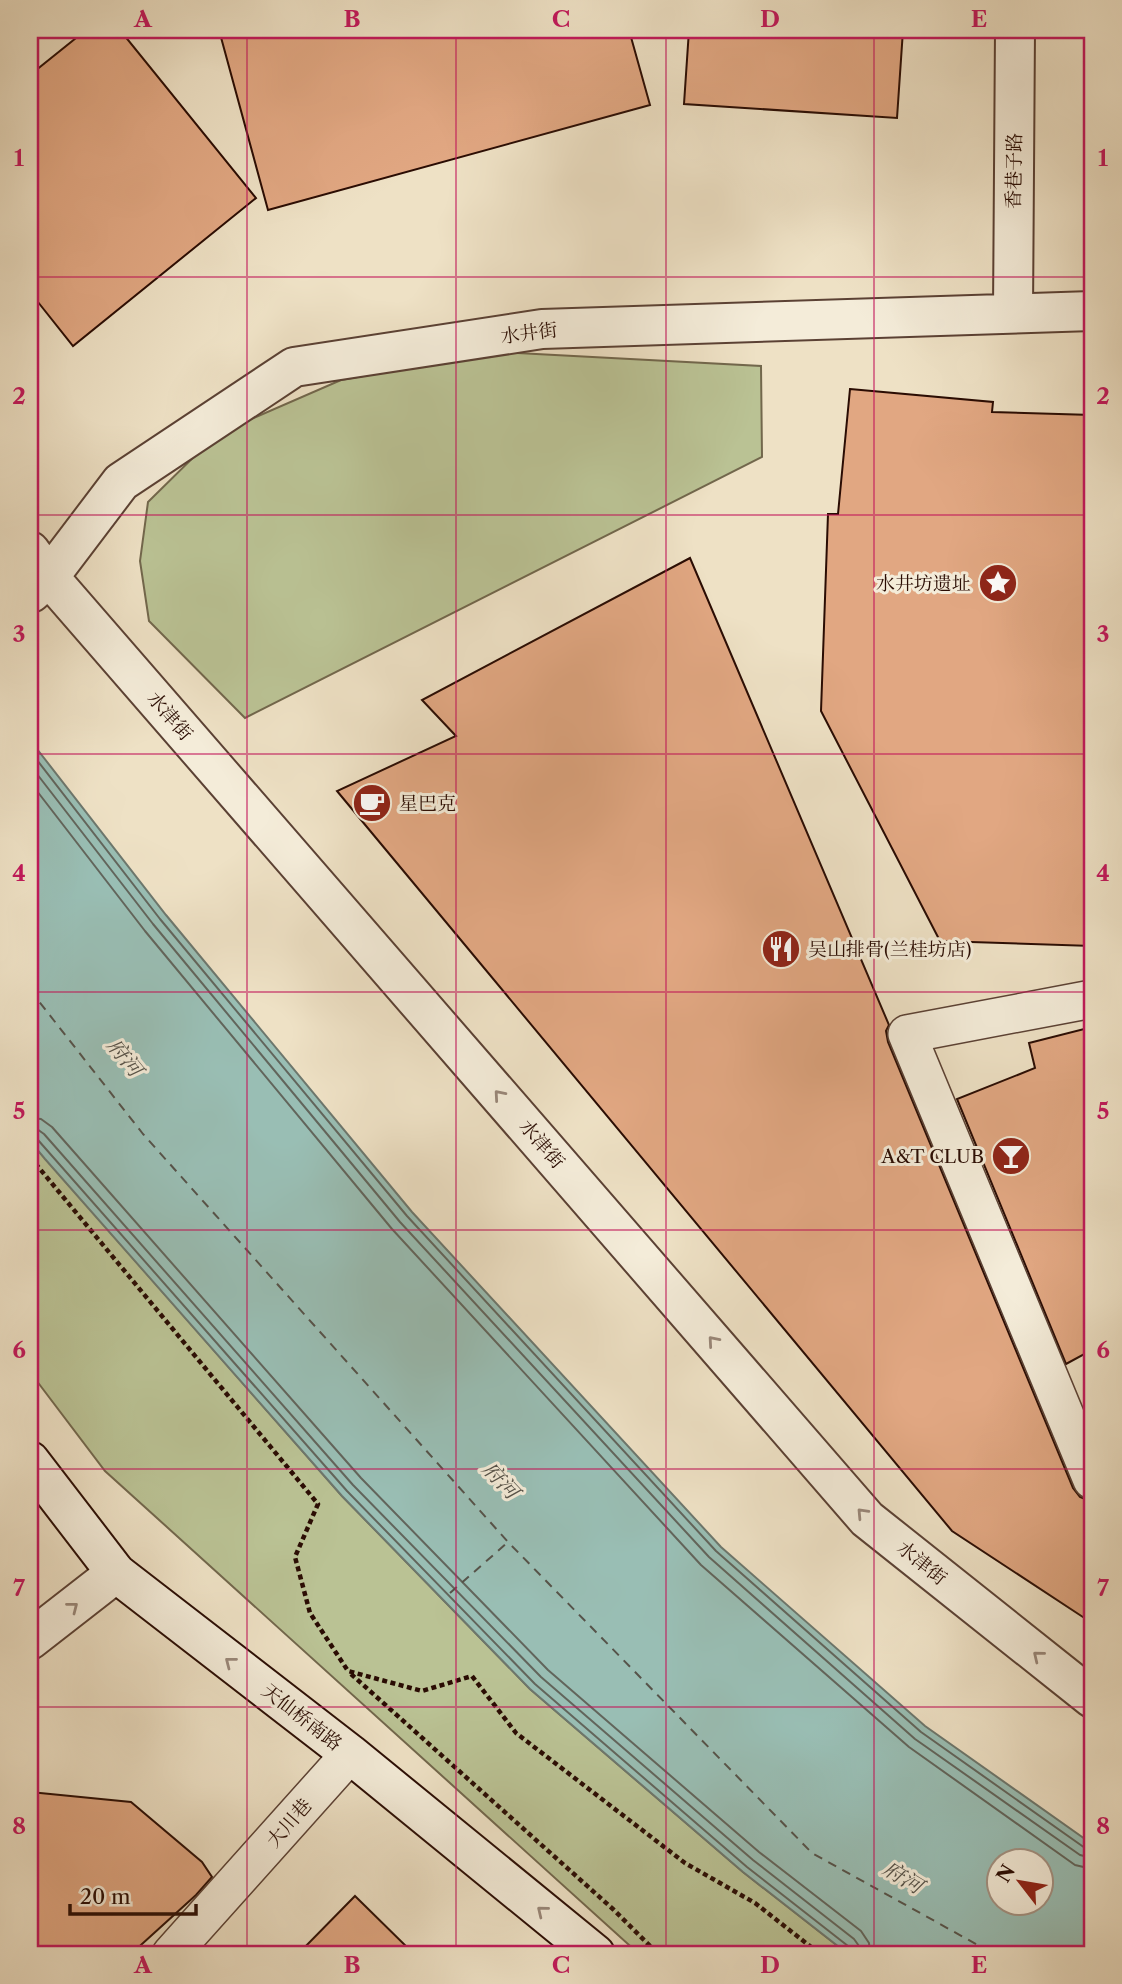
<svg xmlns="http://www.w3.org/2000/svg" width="1122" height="1984" viewBox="0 0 1122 1984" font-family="'Libre Caslon Text','Noto Serif SC',serif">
  <rect width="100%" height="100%" fill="#eee1c5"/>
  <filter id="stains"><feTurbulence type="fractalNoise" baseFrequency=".00286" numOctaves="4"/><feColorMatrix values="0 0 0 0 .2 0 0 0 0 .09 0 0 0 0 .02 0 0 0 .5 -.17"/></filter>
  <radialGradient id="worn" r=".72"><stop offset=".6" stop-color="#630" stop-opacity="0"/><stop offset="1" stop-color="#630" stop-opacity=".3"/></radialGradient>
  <path fill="#bac294" stroke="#72674c" stroke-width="2" d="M498,352L761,366L762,457L245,718L149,621L140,561L148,502L217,434L341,380Z
    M30,1141L342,1496L530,1689L743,1872L848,1954H639L105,1471L30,1372Z"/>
  <path fill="#99beb4" stroke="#6d776d" stroke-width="2" fill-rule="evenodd" d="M30,740L166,915L412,1212L721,1547L925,1726L1092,1844V1954H848L743,1872L530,1689L342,1496L45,1159L30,1141ZM1000,1862H1042V1904H1000Z"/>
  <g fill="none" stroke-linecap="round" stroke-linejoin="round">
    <path stroke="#62655c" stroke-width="2" d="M30,751L160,919L407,1216L716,1551L921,1732L1085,1848L1092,1850
      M30,765L153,924L400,1222L709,1557L915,1739L1080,1855L1092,1858
      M30,782L145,931L392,1229L701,1565L909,1747L1075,1865L1092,1869
      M30,1118L41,1119L52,1127L361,1478L548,1670L759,1852L861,1931L869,1943L870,1954
      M30,1128L37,1129L44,1134L353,1485L541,1677L753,1860L854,1939L859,1946L860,1954
      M30,1137L38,1140L347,1491L535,1684L747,1867L848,1946L851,1954"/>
    <path stroke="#56534a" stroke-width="2" stroke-dasharray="9 7" stroke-linecap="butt" d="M30,990L143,1134L508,1542L812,1853L994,1954
      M450,1593L507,1543"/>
  </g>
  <path fill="#e1a782" stroke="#2a0c03" stroke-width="2" d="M86,30H120L256,198L73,346L30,292V75Z
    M219,30H629L650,105L268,210Z
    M689,30H903L897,118L684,104Z
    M850,389L993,402L992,412L1092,415V493L1087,631H1092V946L940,941L821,711L828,514H838Z
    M690,558L889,1025L886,1031L888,1042L1073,1488L1080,1497L1092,1502V1623L952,1531L337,791L456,736L422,700Z
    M1092,1027V1350L1066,1364L957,1099L1035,1068L1029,1043Z
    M30,1792L131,1802L202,1862L212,1877L196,1895L131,1954H30Z
    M355,1896L414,1954H298Z"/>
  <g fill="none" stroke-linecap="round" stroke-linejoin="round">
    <g stroke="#5b4134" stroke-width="40">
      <path id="pedestrian" d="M1092,999L907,1034L1092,1480
        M171,1954L350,1754"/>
    </g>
    <g stroke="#5b4134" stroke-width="42">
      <path id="minor" d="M1013,312L1015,30
        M30,551L49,577L867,1519L1092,1698
        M31,593L49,577L121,482L294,367L542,329L1092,311
        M30,1640L116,1573"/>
    </g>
    <g stroke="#2a0c03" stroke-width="42">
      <path id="secondary" d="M30,1461L116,1573L350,1754L595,1954"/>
    </g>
    <path stroke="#2a0c03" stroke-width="4.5" stroke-dasharray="5 3.5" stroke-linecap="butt" d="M30,1157L318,1504L295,1557L310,1613L348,1671L422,1691L472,1676L516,1733L685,1863L755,1903L820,1954
      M351,1674L614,1910L658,1954"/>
    <use href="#pedestrian" stroke="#f4ecd9" stroke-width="37"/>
    <use href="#minor" stroke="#f4ecd9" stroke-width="38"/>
    <use href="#secondary" stroke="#f4ecd9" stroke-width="38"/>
  </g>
  <defs><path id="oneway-chevron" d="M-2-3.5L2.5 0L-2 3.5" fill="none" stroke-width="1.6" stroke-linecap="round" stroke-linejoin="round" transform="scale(1.75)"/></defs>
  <g stroke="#998779">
    <use href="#oneway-chevron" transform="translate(499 1095) rotate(-131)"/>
    <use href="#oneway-chevron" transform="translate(713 1341) rotate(-131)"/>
    <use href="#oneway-chevron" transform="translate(862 1513) rotate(-133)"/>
    <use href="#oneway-chevron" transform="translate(73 1607) rotate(-38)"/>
    <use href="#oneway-chevron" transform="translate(1038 1656) rotate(-141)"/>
    <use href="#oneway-chevron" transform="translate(230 1662) rotate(-142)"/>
    <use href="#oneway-chevron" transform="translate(542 1911) rotate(-141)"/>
  </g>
  <path fill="none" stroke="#c2185b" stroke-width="2" stroke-opacity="0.55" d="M247,30V1954M456,30V1954M666,30V1954M874,30V1954M30,277H1092M30,515H1092M30,754H1092M30,992H1092M30,1230H1092M30,1469H1092M30,1707H1092"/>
  <defs>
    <g id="sight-disc" transform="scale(2.0125)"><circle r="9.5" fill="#8f2418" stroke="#f4ecd9"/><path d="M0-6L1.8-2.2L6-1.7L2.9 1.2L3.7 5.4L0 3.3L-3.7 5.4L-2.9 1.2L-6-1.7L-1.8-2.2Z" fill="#fff"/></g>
    <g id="cafe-disc" transform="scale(2.0125)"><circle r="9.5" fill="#8f2418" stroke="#f4ecd9"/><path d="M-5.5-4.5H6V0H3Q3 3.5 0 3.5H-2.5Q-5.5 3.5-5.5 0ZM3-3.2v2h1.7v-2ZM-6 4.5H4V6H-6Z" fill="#fff"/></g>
    <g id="restaurant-disc" transform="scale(2.0125)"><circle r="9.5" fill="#8f2418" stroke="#f4ecd9"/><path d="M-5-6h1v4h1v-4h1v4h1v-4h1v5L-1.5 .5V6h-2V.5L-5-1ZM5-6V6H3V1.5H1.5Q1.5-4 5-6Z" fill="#fff"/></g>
    <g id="bar-disc" transform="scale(2.0125)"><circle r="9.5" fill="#8f2418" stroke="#f4ecd9"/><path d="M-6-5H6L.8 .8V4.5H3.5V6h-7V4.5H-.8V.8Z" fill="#fff"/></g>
  </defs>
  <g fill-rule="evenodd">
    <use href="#sight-disc" x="998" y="583"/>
    <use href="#cafe-disc" x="372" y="803"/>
    <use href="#restaurant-disc" x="781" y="949"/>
    <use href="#bar-disc" x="1011" y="1156"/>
  </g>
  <g text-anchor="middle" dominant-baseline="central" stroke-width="6" stroke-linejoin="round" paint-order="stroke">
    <g font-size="19" fill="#2a0c03" stroke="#f4ecd9">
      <text transform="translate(1014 171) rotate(-89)">香巷子路</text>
      <text transform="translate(529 333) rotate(-7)">水井街</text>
      <text transform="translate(170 716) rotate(49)">水津街</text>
      <text transform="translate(542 1144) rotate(49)">水津街</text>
      <text transform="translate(922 1563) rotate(39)">水津街</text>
      <text transform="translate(302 1717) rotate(38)">天仙桥南路</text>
      <text transform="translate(289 1823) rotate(-49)">大川巷</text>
    </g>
    <g font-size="19" fill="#2a0c03" stroke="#f4ecd9" text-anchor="end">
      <text x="971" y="583">水井坊遗址</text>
      <text x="399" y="803" text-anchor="start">星巴克</text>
      <text x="808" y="949" text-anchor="start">吴山排骨(兰桂坊店)</text>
      <text x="984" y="1156">A&amp;T CLUB</text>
    </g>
    <g font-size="21" font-style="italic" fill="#56534a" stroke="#f4ecd9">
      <text transform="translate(125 1057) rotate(51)">府河</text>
      <text transform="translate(501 1480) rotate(47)">府河</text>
      <text transform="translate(903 1877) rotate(31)">府河</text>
    </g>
  </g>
  <rect width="1122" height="1984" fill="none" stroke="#eee1c5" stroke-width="77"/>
  <g transform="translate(1020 1882) rotate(301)"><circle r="33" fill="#f4ecd9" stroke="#a39283" stroke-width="2"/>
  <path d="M0-5L12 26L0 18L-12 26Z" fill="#8f2418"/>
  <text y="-10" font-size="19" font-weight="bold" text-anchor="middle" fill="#2a0c03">N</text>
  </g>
  <path d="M70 1904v10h126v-10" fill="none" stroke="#2a0c03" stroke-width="3.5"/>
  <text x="80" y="1904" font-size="21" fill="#2a0c03" stroke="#f4ecd9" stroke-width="5" paint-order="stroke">20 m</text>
  <rect x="38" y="38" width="1046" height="1908" fill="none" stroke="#c2185b" stroke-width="2.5"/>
  <g font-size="23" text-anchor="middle" font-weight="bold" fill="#c2185b">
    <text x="143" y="27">A</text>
    <text x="352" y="27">B</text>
    <text x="561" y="27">C</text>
    <text x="770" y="27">D</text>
    <text x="979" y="27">E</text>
    <text x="19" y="166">1</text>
    <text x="1103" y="166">1</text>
    <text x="19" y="404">2</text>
    <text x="1103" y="404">2</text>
    <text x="19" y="642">3</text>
    <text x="1103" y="642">3</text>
    <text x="19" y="881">4</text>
    <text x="1103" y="881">4</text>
    <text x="19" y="1119">5</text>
    <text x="1103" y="1119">5</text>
    <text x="19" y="1358">6</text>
    <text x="1103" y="1358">6</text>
    <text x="19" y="1596">7</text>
    <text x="1103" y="1596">7</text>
    <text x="19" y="1834">8</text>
    <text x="1103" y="1834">8</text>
    <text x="143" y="1973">A</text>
    <text x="352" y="1973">B</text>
    <text x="561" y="1973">C</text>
    <text x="770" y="1973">D</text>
    <text x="979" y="1973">E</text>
  </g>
  <rect width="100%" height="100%" filter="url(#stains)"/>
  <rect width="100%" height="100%" fill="url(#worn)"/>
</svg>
